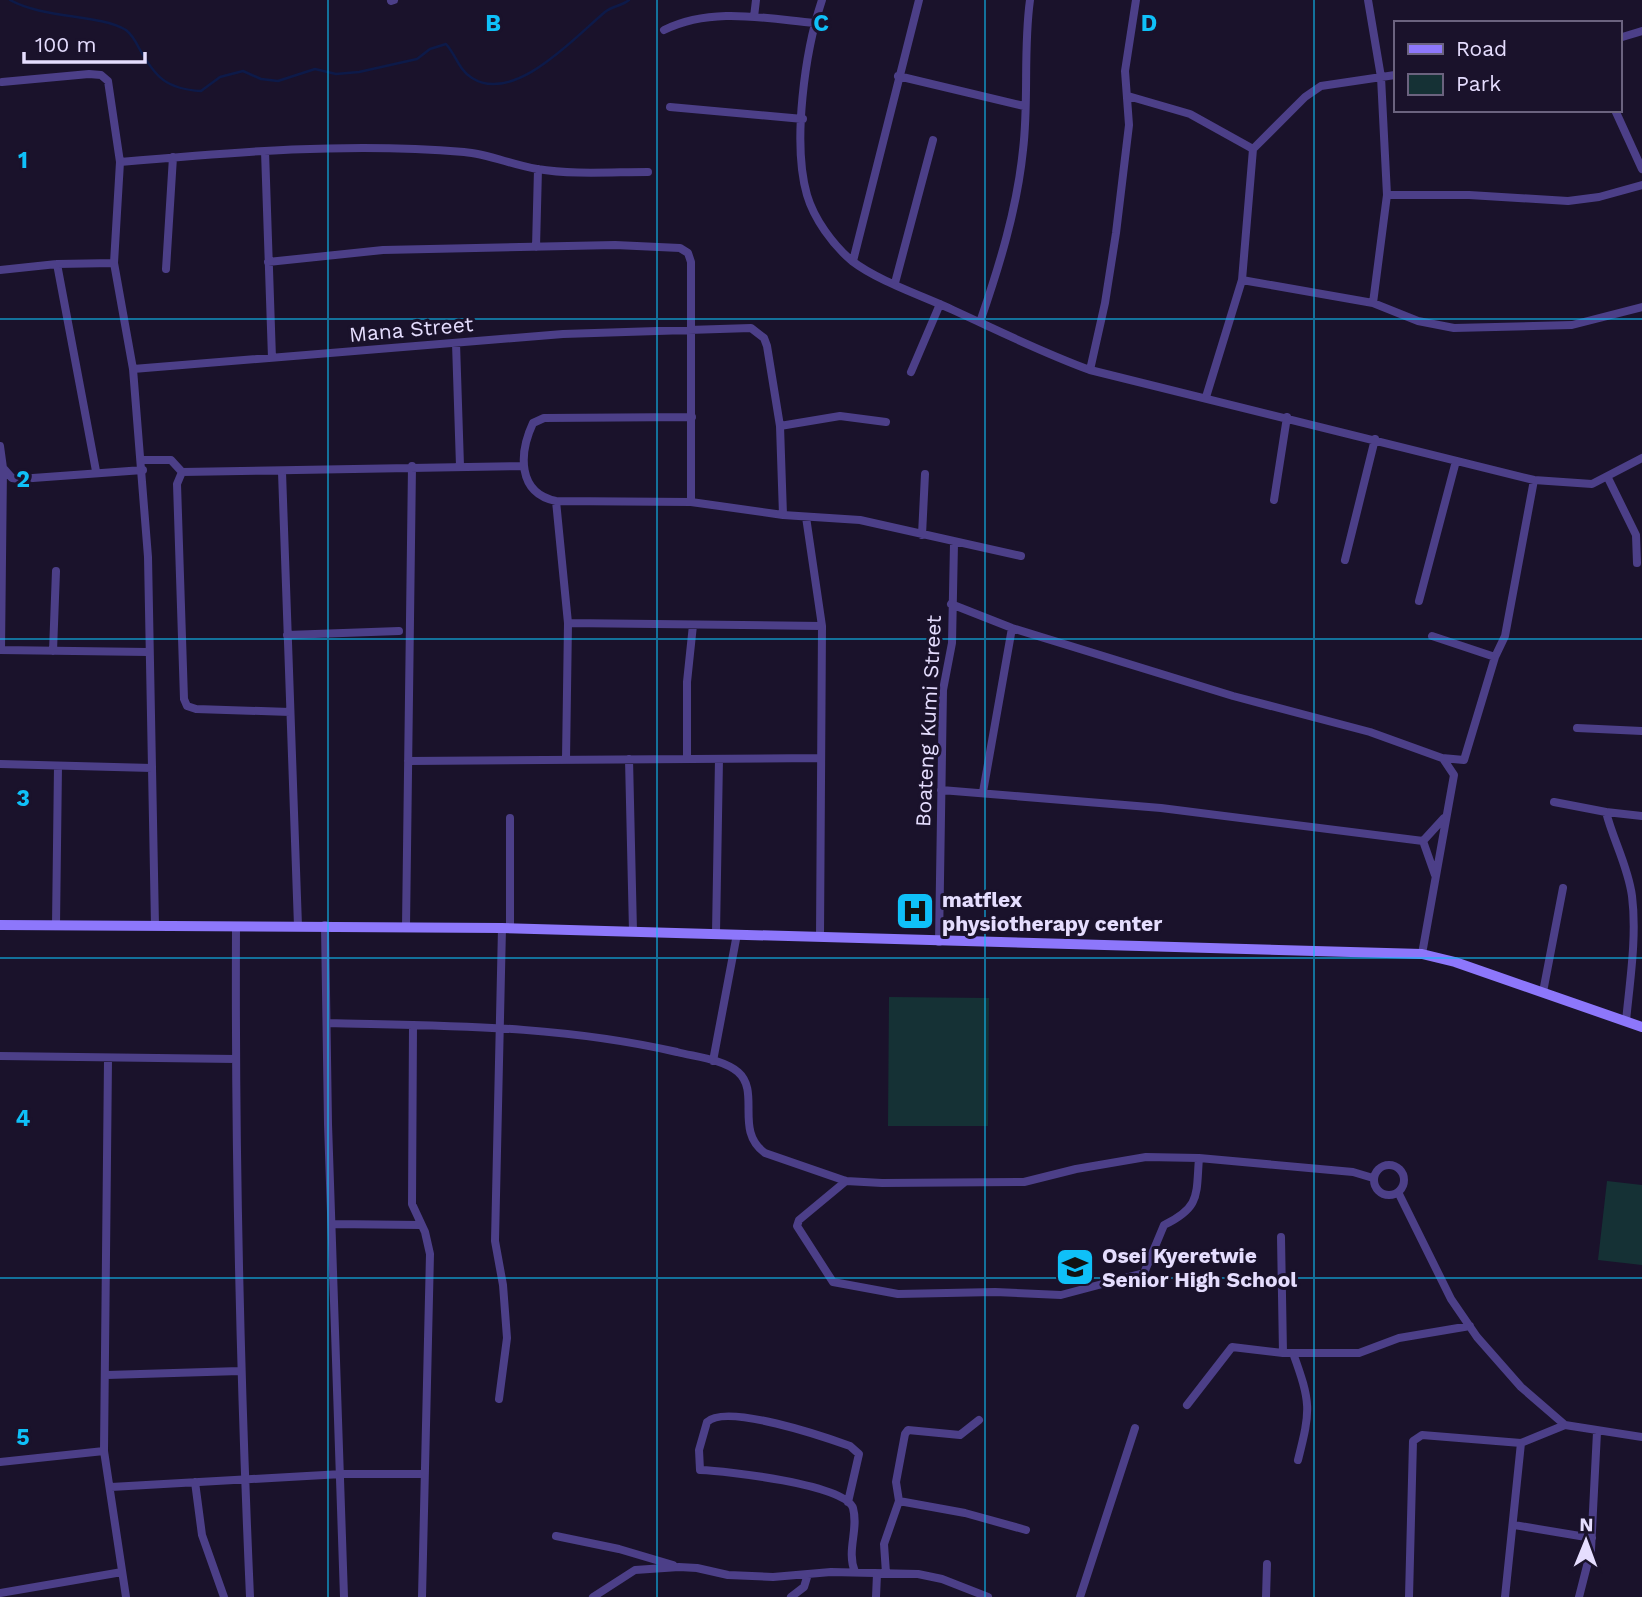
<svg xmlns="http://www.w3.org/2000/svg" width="1642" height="1597" viewBox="0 0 1642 1597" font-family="'Work Sans',sans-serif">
  <rect width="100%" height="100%" fill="#1a122b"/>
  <path fill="#153135" d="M889,997L989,998L988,1126H888Z
    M1607,1181L1642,1185V1265L1598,1260Z"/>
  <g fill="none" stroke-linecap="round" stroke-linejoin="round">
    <path stroke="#0d1a49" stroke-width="2.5" d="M10,0C44,19 100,14 126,30C131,34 136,42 139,48C155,77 166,89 201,91L220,77L243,71L261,79L278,81L315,69L336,74L359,72L417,59L430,49L446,44C456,55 458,69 472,78C515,105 577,35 605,12C612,6 622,6 629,0"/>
    <path stroke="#4c3f88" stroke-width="8" d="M822,0C805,51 792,143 807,195C814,219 833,245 852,261C878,281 923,296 953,310C999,331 1043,353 1090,370L1534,480L1592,484L1642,458
      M1368,0L1381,77L1387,195L1373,303
      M391,1L394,0
      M754,17L756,0
      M664,30C711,7 763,18 814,23
      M1619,38L1642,31
      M898,76L1024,106
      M2,82L89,74L101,75L108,81L120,162L114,263L133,369L148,557L155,926
      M1128,96L1190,114L1253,149
      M670,107L803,119
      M1615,110L1642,169
      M265,151L272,358
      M120,162C234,152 350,142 464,152C489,154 512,165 537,169C573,175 611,172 648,172
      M1387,195H1469L1568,201L1599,197L1642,185
      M536,247L538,169
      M853,261L919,0
      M268,262L383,250L615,245L680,248L688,253L691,262V502
      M57,264L96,471
      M166,269L173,157
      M0,270L57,264L114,263
      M1242,280L1373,303L1418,321L1454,328L1572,325L1642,307
      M895,283L933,140
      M980,322C999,267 1017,209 1023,150C1029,101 1023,50 1030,0
      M456,343L460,466
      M133,369L563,334L751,328L764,338L767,346L780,426L783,515
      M1090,370L1105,303L1116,233L1129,125L1125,71L1136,0
      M911,372L940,304
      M1206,397L1242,280L1253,149L1305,97L1321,86L1395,75
      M692,417L544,418L533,423C519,453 517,493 556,501L691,502L783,515L860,520L1021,556
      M780,426L840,416L886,422
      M0,446L3,468L1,650
      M142,460H171L182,472
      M4,469L12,478L19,479L143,470
      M282,472L298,926
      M1608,478L1636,535L1637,563
      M1274,500L1287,417
      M556,501L568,623L566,759
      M806,517L822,626L820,937
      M922,535L925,474
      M1345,560L1375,439
      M1419,601L1456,461
      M951,604L1012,628L1233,696L1370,732L1442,758L1464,760L1495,657L1432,636
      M568,623L822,626
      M287,635L399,631
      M0,650L148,652
      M53,651L56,571
      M1495,657L1505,636L1534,480
      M290,712L196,709L187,706L184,699L177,484L182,472L523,466
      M1577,728L1642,731
      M687,758V682L693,625
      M629,759L633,931
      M408,761L821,758
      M0,764L152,768
      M941,790L1161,808L1423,841
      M983,792L1012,628
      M1554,802L1606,812C1613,840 1628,866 1632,896C1637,936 1630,980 1626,1021
      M1606,812L1642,816
      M1423,841L1435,875
      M1423,841L1444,818
      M56,925L58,766
      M325,925L328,1124L344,1597
      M236,927C235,1151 240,1373 250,1597
      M406,927L412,466
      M510,928V818
      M716,933L719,759
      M939,942L943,690L952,643L954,543
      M1422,954L1454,775L1444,760
      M1543,992L1563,888
      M328,1023C449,1026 558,1025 677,1052C696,1057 722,1059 738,1072C761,1092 734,1131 765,1153L846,1181L882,1183L1024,1182L1076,1169L1146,1157L1199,1158L1353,1172L1373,1178
      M413,1025L412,1204L425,1232L430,1254L422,1597
      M0,1056L236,1059
      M108,1060L104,1451L126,1597
      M713,1061L737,934
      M1374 1180a15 15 0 1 1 30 0a15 15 0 1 1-30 0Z
      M846,1181L799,1220L797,1226L833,1282L898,1294L995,1292L1061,1295L1144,1273L1164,1225C1201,1207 1196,1195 1199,1158
      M1398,1192L1451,1299L1477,1337L1521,1387L1565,1425L1642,1437
      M332,1224L421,1225
      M1281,1237L1283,1353
      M1293,1353C1311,1403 1311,1409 1298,1460
      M107,1375L240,1371
      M499,1399L507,1338L503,1285L495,1241L502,928
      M1187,1405L1232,1347L1283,1353H1359L1399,1338L1470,1326
      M0,1462L104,1451
      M195,1482L202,1535L224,1597
      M111,1487L342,1474H424
      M899,1501L965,1513L1026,1530
      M848,1502L859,1454L850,1446C825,1437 726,1403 707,1422L699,1450L700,1470C725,1471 845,1484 853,1508C859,1530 846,1550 855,1572
      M1514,1525L1592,1538
      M556,1536L619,1549L673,1565
      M886,1573L884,1544L899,1501L896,1482L905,1434L908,1430L960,1435L979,1420
      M0,1593L122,1572
      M593,1597L635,1570L679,1567L697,1568L728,1575L773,1577L831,1572L918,1574L942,1579L988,1597
      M791,1597L804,1587L808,1574
      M876,1597L877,1574
      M1080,1597L1135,1428
      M1266,1597L1267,1564
      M1409,1597L1413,1441L1422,1435L1521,1443L1565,1425
      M1505,1597L1521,1443
      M1579,1597L1591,1550L1597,1432"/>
    <path stroke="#8d77fb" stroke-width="10" d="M0,925L502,928L1422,954L1455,962L1642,1027"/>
  </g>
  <path fill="none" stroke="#0fc0f8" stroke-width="2" stroke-opacity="0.55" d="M328,0V1597M657,0V1597M985,0V1597M1314,0V1597M0,319H1642M0,639H1642M0,958H1642M0,1278H1642"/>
  <defs>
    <g id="hospital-square" transform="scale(2.0125)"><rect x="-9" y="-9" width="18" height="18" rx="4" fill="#0fc0f8" stroke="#1a122b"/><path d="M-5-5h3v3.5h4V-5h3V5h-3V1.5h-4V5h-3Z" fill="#111"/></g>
    <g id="school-square" transform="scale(2.0125)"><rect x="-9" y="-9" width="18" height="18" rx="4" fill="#0fc0f8" stroke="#1a122b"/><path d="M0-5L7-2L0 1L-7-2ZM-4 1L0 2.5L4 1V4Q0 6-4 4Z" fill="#111"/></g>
  </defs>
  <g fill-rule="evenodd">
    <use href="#hospital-square" x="915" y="911"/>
    <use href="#school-square" x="1075" y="1267"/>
  </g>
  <g text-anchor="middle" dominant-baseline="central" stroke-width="6" stroke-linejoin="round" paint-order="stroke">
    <g font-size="21" fill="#e5ddfe" stroke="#1a122b">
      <text transform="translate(411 329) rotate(-5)">Mana Street</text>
      <text transform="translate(928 721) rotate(-87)">Boateng Kumi Street</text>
    </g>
    <g font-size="21" font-weight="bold" fill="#e5ddfe" stroke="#1a122b" text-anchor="start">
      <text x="942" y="899">matflex<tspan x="942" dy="24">physiotherapy center</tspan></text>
      <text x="1102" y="1255">Osei Kyeretwie<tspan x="1102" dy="24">Senior High School</tspan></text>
    </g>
  </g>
  <g font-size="23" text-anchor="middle" font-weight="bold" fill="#0fc0f8" stroke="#1a122b" stroke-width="6" stroke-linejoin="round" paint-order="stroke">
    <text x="493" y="31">B</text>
    <text x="821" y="31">C</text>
    <text x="1149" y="31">D</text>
    <text x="23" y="168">1</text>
    <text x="23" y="487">2</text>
    <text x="23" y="806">3</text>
    <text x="23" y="1126">4</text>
    <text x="23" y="1445">5</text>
  </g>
  <rect x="1394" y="21" width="228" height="91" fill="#1a122b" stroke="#6b637f" stroke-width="2"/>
  <rect x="1408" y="44" width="35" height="10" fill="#8d77fb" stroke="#6b637f" stroke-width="2"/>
  <text x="1456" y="56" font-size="21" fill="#e5ddfe">Road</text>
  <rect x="1408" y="74" width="35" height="21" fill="#153135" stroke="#6b637f" stroke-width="2"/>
  <text x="1456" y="91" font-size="21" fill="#e5ddfe">Park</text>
  <g transform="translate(1586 1541) rotate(1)" stroke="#1a122b" stroke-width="5" paint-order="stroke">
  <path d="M0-5L12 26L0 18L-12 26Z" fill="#e5ddfe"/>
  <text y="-10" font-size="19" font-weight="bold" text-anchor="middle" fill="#e5ddfe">N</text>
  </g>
  <path d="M24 52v10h121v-10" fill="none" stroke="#e5ddfe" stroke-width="3.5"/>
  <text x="35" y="52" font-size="21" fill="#e5ddfe" stroke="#1a122b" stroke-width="5" paint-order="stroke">100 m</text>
</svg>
